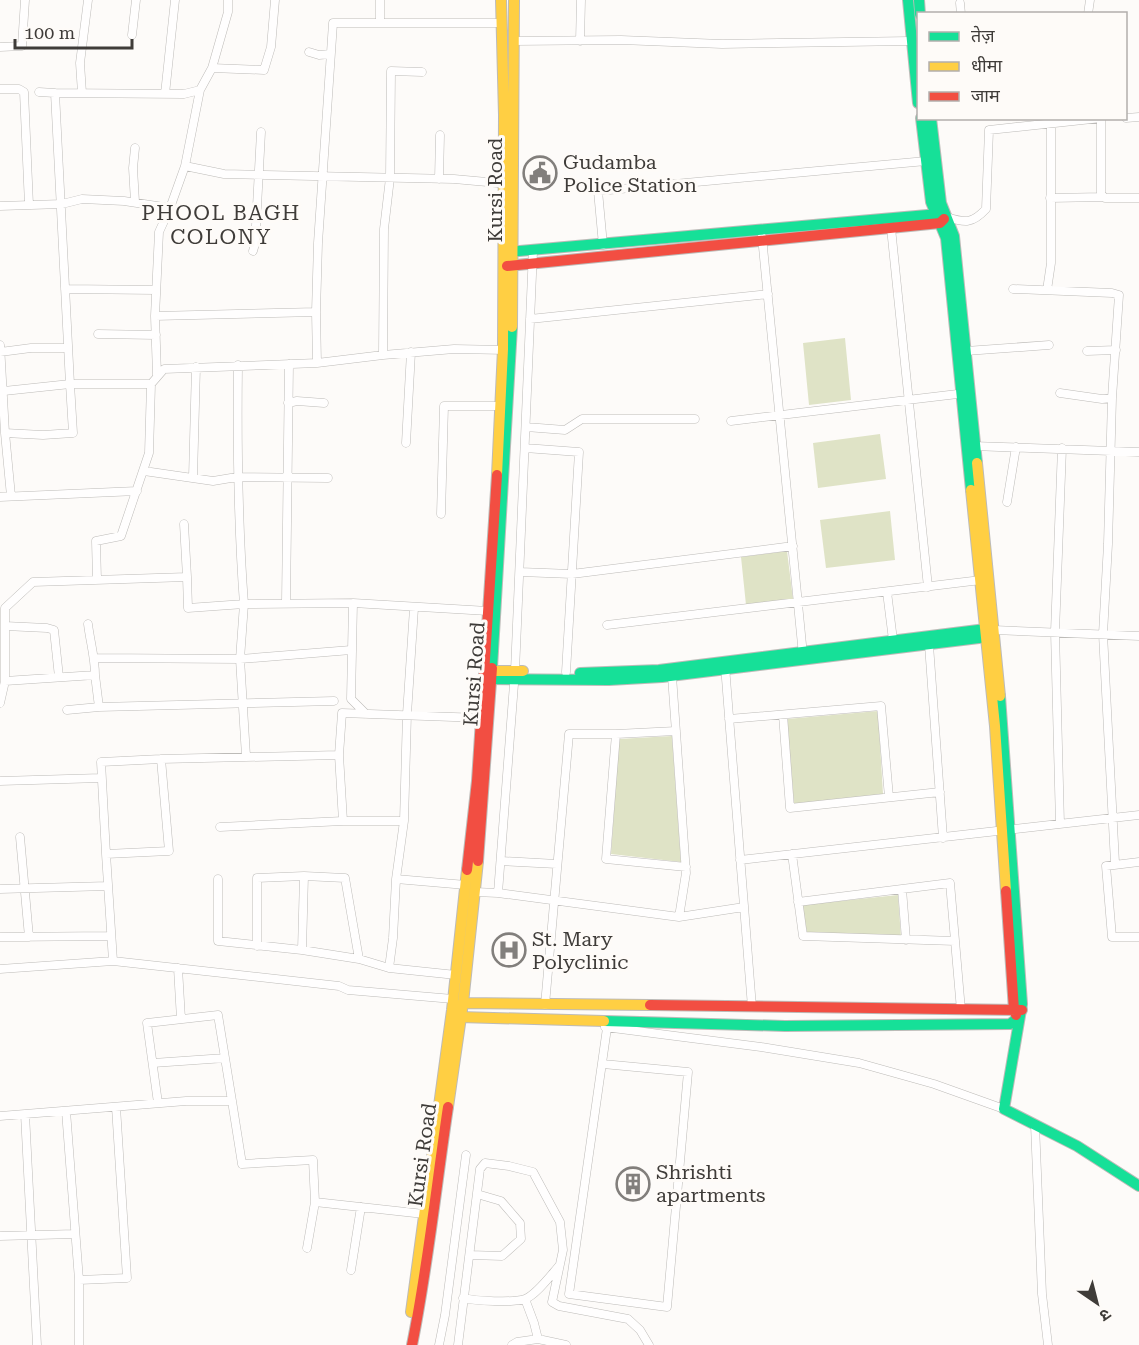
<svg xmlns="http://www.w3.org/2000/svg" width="1139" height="1345" viewBox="0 0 1139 1345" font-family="'Roboto Serif','Noto Sans Devanagari',serif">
  <rect width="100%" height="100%" fill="#fdfbf9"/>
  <path fill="#dfe3c6" d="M845,338L851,400L809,405L803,343Z
    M880,434L886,479L818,488L813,443Z
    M890,511L895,560L826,568L820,520Z
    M787,551L793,599L746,605L741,557Z
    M878,711L883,794L794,804L787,719Z
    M672,736L681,862L611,854L619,739Z
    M898,895L901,937L807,933L802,905Z"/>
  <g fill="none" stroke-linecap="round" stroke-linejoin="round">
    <g stroke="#bdbbb8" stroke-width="9">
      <path id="street" d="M275,0L271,47L264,70L212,68L200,90L184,94L55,93L70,384H151L164,369L317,363L383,355L454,349L506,350
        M960,3L961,14
        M1088,14L1090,0
        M380,23V0
        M132,35L136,0
        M514,41L621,40L722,44L910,41
        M580,41L581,0
        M0,47L22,46L25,0
        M309,52L319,55L330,54
        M212,68L228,12V0
        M0,89H19L24,92L29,205
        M39,92L55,93
        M82,93L80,63L88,0
        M165,94L175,0
        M1101,118V194L1105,198H1139
        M1126,118L1139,117
        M135,148L133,168L135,202
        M185,166L224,174L454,179L509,184
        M439,179L440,135
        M1050,198L1103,197
        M0,206L62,204L82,199L124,201L170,208
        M947,217C965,223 972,224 986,209L989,130L1101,118
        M891,228L928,587
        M762,237L803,655
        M603,245L598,191L926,161
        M253,251L255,244L261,132
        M65,289L156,290
        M1013,289L1112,293L1119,295L1112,398L1108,544L1103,634L1115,863
        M1047,290L1051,263V124
        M155,316L316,312
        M530,319L768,294
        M98,334L156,335
        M0,345L5,433L11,496
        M966,351L1049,345
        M1087,351L1116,350
        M0,352L31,348H67
        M383,355L384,229L390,178L391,71L422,72
        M317,363L316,312L318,243L333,23H501
        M238,365C237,445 238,525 244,604L188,608L187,577L33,582L5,608V681L95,675L99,707L334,701
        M157,375L155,316L159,232L170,208L185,166L200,90
        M4,391L70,384L73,433L43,435L5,433
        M1060,393L1102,399L1112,398
        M288,403L297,401L324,403
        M731,421L966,393
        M526,427L565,430L582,419H695
        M406,443L411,352
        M973,446L1139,452
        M525,448L579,452L566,672
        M144,471L213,481L237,477L328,478
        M193,477L196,367
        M0,497L137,491
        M1007,502L1016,447
        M441,514L444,406H500
        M184,524L187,577
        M520,572L572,574L793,546
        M97,580L96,541L121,536L149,453L151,384
        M887,592L893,640
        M286,603L289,364
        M353,603L351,699L366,714
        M88,624C90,641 95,657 95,675
        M607,625L981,580
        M5,626L47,628L54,630L59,677
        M994,630L1139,636
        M929,645L943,838
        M95,658L240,659L351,650
        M725,666L752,1007
        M672,676L686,873L679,917
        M0,703L5,681
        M67,710L99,707
        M783,715L790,808L940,792
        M729,719L881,706L889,797
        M616,734L606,859L686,867
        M246,756L240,659L244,604L353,603L488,611
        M161,759L101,762L106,854L169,851L161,759L339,755
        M0,781L101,778
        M404,821L407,714L414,608
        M1060,824L1055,632L1062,448
        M220,827L343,821
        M20,837L29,937
        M792,854L803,936L955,941
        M740,860L1139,815
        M501,861L557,864
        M1139,862L1106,866L1112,937H1139
        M218,879V941L302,950L359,959L389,968L456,975
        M466,885L396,879L404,821H343L339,755L342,713L481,718
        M0,889L108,886
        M902,889L906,940
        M475,892L498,893L679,917L744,907
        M498,893L515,671L533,251
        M798,902L950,883L961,1010
        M0,937L111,936
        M257,946V878L304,876L345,878L359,959
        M302,950L304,876
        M113,961L339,986L348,990L453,999
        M178,968L181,1019
        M389,968L393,938L396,879
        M0,969L113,961L106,854
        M545,1005L569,734H616L676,731
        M605,1027L761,1047L859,1063L934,1084L1004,1109
        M153,1063L225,1058
        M603,1064L688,1072L667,1307L569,1294L607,1028
        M158,1103L147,1023L218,1015L232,1101
        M66,1111L79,1280L127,1278L116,1107
        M25,1114L37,1345
        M0,1116L186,1101H232L242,1164L313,1160L315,1202L424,1214
        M1035,1125L1042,1294L1048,1345
        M0,1236L75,1234
        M307,1248L315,1202
        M470,1255L502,1256L521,1239L520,1223L501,1201L477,1194
        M351,1270L361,1207
        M79,1280V1345
        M463,1298C475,1301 513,1303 525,1299C536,1295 551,1275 559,1266
        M525,1299L534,1323L538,1339L566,1345
        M439,1345L445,1315L466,1155
        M458,1345L480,1169L485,1163L509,1166L533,1172L560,1222L563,1250L552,1302L559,1306L628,1319L640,1330L649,1345
        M512,1345L517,1342L538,1339"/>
    </g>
    <g stroke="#bdbbb8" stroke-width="12">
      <path id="fast" d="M908,0L918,103
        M919,0L920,14
        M921,118L931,202L946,238L971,490
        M931,118L941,203L954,236L977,463
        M507,252L939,214
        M492,668L512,327
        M580,673L659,670L986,629L991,630
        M487,679L609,680L662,677L987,637L992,633
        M1000,696L1022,1004L1004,1109L1077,1146L1139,1186
        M604,1021L785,1026L1010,1024L1018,1018"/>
    </g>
    <g stroke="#bdbbb8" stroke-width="12">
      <path id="slow" d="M512,327L514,0
        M977,463L1000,696
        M497,475L503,349L504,115L501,0
        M971,490L995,726L1006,891
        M487,671H523
        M604,1021L460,1017L452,1010L463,1003L650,1005
        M448,1107L463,1003L478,861
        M411,1312L452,1010L467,870"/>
    </g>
    <g stroke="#bdbbb8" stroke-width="12">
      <path id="jam" d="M507,266L940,223L944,219
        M478,861L492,668
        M467,870L477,781L497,475
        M1006,891L1014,1010L1016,1015
        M650,1005L1022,1010
        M412,1345C428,1266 436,1187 448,1107"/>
    </g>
    <use href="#street" stroke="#fffefe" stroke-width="8"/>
    <use href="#fast" stroke="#16e098" stroke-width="10"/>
    <use href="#slow" stroke="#ffcf43" stroke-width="10"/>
    <use href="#jam" stroke="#f24e42" stroke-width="10"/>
  </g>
  <defs>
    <g id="civic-ring" transform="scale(1.725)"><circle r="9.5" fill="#fefbf8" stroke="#827f7c" stroke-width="1.5"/><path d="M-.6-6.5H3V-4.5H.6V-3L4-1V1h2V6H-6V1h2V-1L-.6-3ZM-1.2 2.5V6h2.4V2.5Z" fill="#827f7c"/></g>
    <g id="hospital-ring" transform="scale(1.725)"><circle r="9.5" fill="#fefbf8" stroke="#827f7c" stroke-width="1.5"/><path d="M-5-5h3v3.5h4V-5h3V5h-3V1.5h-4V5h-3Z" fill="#827f7c"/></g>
    <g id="building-ring" transform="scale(1.725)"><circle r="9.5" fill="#fefbf8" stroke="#827f7c" stroke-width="1.5"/><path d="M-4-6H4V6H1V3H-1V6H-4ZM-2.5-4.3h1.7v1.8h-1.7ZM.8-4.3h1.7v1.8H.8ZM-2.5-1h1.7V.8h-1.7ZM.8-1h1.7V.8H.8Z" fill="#827f7c"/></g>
  </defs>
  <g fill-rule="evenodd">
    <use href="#civic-ring" x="540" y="173"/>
    <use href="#hospital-ring" x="509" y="950"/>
    <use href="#building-ring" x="633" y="1184"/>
  </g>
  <g text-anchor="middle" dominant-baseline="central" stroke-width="6" stroke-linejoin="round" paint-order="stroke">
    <g font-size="20" fill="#3f3c39" stroke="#fefbf8" text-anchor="start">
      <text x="563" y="162">Gudamba<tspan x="563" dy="23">Police Station</tspan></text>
      <text x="532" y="939">St. Mary<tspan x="532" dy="23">Polyclinic</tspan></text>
      <text x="656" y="1172">Shrishti<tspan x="656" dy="23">apartments</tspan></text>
    </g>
    <g font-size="20" fill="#3f3c39" stroke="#fefbf8">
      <text transform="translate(495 190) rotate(-90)">Kursi Road</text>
      <text transform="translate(474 674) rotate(-86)">Kursi Road</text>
      <text transform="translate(422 1155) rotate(-82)">Kursi Road</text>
    </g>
    <g font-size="21" letter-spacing="1.5" fill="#3f3c39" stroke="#fefbf8">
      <text x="221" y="213">PHOOL BAGH<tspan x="221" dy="24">COLONY</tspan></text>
    </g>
  </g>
  <rect x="917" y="12" width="210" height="108" fill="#fefbf8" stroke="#b2afac" stroke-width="1.5"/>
  <rect x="929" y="32" width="30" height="9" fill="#16e098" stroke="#b2afac" stroke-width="1.5"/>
  <text x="971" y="42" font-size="18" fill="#3f3c39">तेज़</text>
  <rect x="929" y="62" width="30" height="9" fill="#ffcf43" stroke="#b2afac" stroke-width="1.5"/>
  <text x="971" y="72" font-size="18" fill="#3f3c39">धीमा</text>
  <rect x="929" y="92" width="30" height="9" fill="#f24e42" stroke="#b2afac" stroke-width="1.5"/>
  <text x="971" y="102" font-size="18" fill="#3f3c39">जाम</text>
  <g transform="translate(1097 1303) rotate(145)" stroke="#fefbf8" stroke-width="4.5" paint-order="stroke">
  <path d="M0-4.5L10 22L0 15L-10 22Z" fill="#3f3c39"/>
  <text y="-9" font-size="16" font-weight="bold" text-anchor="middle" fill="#3f3c39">उ</text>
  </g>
  <path d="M15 39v9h117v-9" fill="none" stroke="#3f3c39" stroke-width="3"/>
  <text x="24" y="39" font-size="18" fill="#3f3c39" stroke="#fefbf8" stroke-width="4.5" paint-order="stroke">100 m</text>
</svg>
